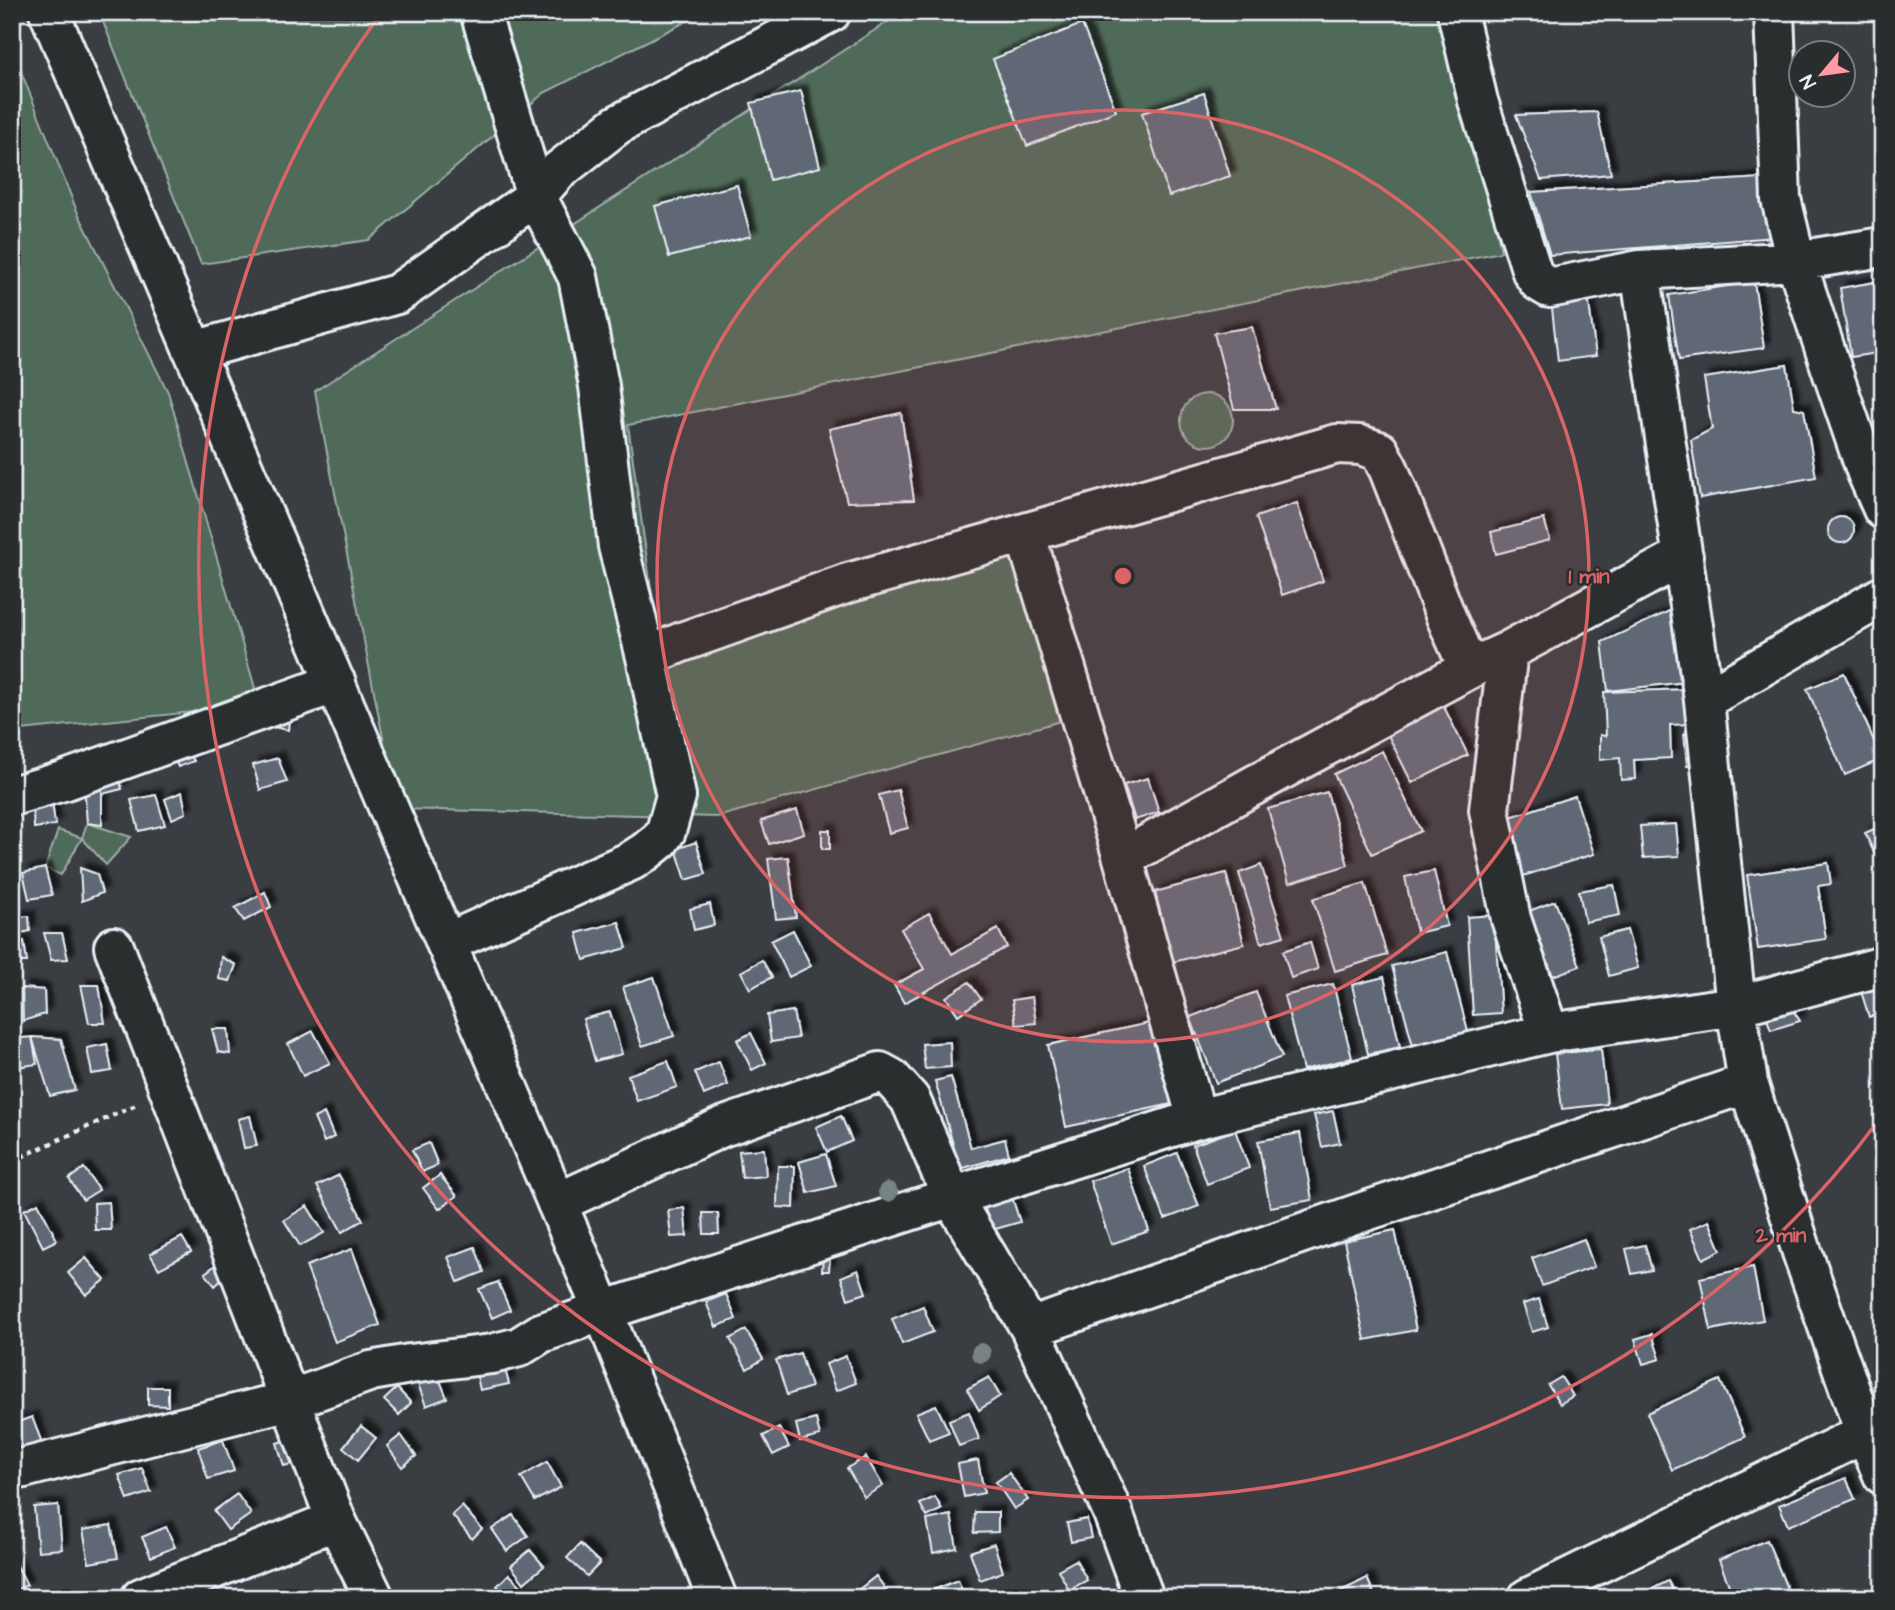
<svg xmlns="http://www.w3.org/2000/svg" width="1895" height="1610" viewBox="0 0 1895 1610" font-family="'Architects Daughter',sans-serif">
  <defs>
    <filter id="shadow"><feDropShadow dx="6" dy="-6" stdDeviation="2" flood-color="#0009"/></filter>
  </defs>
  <rect width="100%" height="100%" fill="#3a3e43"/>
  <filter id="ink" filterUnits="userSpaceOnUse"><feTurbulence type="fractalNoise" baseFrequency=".0143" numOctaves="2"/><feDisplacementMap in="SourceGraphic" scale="14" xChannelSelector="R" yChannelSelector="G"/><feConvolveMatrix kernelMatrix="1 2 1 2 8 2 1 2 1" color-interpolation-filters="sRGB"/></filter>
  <g filter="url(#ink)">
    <path fill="#506a58" stroke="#9caea8" stroke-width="2" d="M99,12H705L544,93L369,240L201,264Z
      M903,12H1455L1501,252L628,425L657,631L1024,554L1068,719L717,817L397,809L315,391Z
      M12,49L77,211L168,392L260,705L12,731Z
      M1181 420a26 26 0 1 1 52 0a26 26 0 1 1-52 0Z
      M87,823L131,837L106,865L82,838L61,875L45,868L58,830L82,838Z"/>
    <path fill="#616775" stroke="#e8f1f8" stroke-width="2" filter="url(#shadow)" d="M1082,24L1116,111L1027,146L993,59Z
      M801,91L820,167L770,180L751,103Z
      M1204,93L1230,176L1169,196L1142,113Z
      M1597,112L1611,174L1541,180L1516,115Z
      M1762,178L1775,237L1550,255L1531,192Z
      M737,185L751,236L669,257L655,206Z
      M1881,281L1883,292V352L1851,357L1840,288Z
      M1754,282L1764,348L1679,360L1669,295Z
      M1588,296L1596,356L1558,361L1551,300Z
      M1252,327L1276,409H1234L1214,333Z
      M1787,365L1794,408L1804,410L1816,477L1700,498L1691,440L1712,429L1704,378Z
      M901,413L914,500L847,502L829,429Z
      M1297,503L1323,581L1282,595L1256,517Z
      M1828 530a13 13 0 1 1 26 0a13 13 0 1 1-26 0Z
      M1544,519L1550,540L1496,554L1491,532Z
      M1676,608L1685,682L1608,691L1602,642Z
      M1844,673L1882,759L1845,775L1807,689Z
      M1689,689L1691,724L1670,725L1671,758L1634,760L1635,779L1621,780L1620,758L1600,760V735L1606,736L1604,692Z
      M1440,699L1468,755L1412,783L1384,727Z
      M277,713L289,721L288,730L273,727Z
      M1684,733L1695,739L1697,766H1687Z
      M187,749L194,761L178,767L173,756Z
      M1382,751L1421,831L1372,854L1334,774Z
      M278,758L287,782L260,790L253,765Z
      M118,771L122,789L102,794V780Z
      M1148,778L1159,812L1135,820L1124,785Z
      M102,780V825L87,823L84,783Z
      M898,790L908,828L889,833L879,795Z
      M182,792L186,813L172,819L165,799Z
      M1327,792L1348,865L1289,883L1268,809Z
      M156,795L165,825L139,831L131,800Z
      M1575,796L1594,854L1523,876L1504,819Z
      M32,798L52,800L55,825L34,828Z
      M797,810L804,833L769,844L761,821Z
      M1676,824L1679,856L1643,858L1640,826Z
      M1883,825V872L1865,833Z
      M822,830H830V849H822Z
      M696,842L706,874L686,880L676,849Z
      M788,857L796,917L776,919L768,859Z
      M1828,863L1831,884L1818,886L1826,939L1758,949L1747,875Z
      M1261,865L1284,936L1261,943L1239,873Z
      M45,868L52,895L29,899L23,873Z
      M80,868L97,874L102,893L82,901Z
      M1434,871L1447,926L1417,933L1405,877Z
      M1226,873L1244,944L1173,962L1155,892Z
      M1365,883L1387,955L1335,971L1313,899Z
      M1614,885L1620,915L1585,922L1579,891Z
      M265,892L271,907L244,921L235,908Z
      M1555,901L1580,966L1553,976L1529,911Z
      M710,904L714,925L694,930L690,909Z
      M929,913L952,954L998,929L1007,947L904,1003L894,985L924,969L901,929Z
      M1494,915L1501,1013L1473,1015L1467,917Z
      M29,916L30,931L14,935L12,918Z
      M619,922L627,948L584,960L577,933Z
      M793,930L811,966L789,977L771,941Z
      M1627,930L1638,968L1609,976L1599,937Z
      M44,933H62L68,959L51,960Z
      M24,941L27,962H12V944Z
      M1310,942L1318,969L1291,978L1283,951Z
      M1447,952L1468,1032L1413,1046L1392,966Z
      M221,957L236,965L230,981L219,979Z
      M762,960L772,977L750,989L741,972Z
      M654,977L674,1036L642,1046L623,987Z
      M1384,977L1400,1047L1368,1054L1352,985Z
      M1883,981V1012L1869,1017L1860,988Z
      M969,982L981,999L958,1015L946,997Z
      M1333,984L1352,1058L1303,1070L1284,996Z
      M81,985H99L105,1023H89Z
      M22,988L44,990L45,1014L23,1021Z
      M1256,992L1282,1057L1216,1083L1190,1017Z
      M1032,997L1036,1023L1016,1025L1012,1000Z
      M1785,998L1800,1021L1771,1030L1762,1005Z
      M793,1011L798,1038L771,1042L767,1015Z
      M610,1012L622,1054L595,1061L583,1019Z
      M1163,1020L1181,1102L1066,1127L1048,1045Z
      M212,1029H228L230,1054L218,1052Z
      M313,1031L330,1063L303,1076L288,1044Z
      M751,1033L766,1063L752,1070L737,1040Z
      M32,1037L37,1064L17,1067L13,1039Z
      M32,1037L61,1039L75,1090L50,1096Z
      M950,1042L951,1067L925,1069L922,1044Z
      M107,1044L112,1071L92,1074L87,1048Z
      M1601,1049L1607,1104L1562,1109L1555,1054Z
      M668,1061L677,1087L637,1101L628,1075Z
      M719,1062L728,1085L704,1095L695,1072Z
      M951,1077L971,1148L1005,1139L1009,1155L960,1169L935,1081Z
      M1333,1111L1340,1143L1322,1147L1314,1115Z
      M324,1113L334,1137L324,1142L314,1118Z
      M250,1116L257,1146L244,1148L238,1119Z
      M841,1116L852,1141L827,1152L816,1127Z
      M1235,1130L1249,1168L1207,1184L1193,1145Z
      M1300,1133L1312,1200L1270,1207L1258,1141Z
      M429,1143L438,1165L422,1172L412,1150Z
      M764,1149L766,1176L742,1178L739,1151Z
      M1177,1153L1199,1206L1165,1219L1144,1166Z
      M826,1154L836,1186L808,1193L799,1162Z
      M778,1166H795L794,1208L777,1207Z
      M84,1168L99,1190L83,1200L69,1179Z
      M1128,1168L1149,1231L1111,1244L1090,1181Z
      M339,1175L363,1220L342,1232L317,1186Z
      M440,1175L457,1196L439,1209L423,1188Z
      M1012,1197L1020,1222L992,1230L984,1206Z
      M109,1202L111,1230H95L94,1203Z
      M38,1203L57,1240L43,1247L24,1210Z
      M307,1206L324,1233L300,1246L284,1220Z
      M684,1208L687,1236L671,1237L668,1210Z
      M703,1213H718L719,1234H704Z
      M1709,1221L1721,1250L1703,1259L1690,1229Z
      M1395,1230L1416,1330L1365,1340L1344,1241Z
      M182,1237L191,1252L159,1269L150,1254Z
      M1584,1239L1594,1267L1542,1286L1532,1258Z
      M1645,1245L1652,1270L1632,1274L1626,1249Z
      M475,1247L484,1272L458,1282L448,1257Z
      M352,1249L380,1325L335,1342L306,1266Z
      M823,1254H830L829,1271H822Z
      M86,1258L105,1280L86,1295L68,1273Z
      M218,1263L228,1274L215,1286L205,1273Z
      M1753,1267L1763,1320L1711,1330L1700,1278Z
      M858,1270L866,1293L848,1299L841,1277Z
      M498,1282L510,1310L492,1318L479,1289Z
      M726,1294L736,1319L716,1327L706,1302Z
      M1539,1299L1548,1327L1532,1332L1523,1304Z
      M923,1306L933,1332L902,1344L892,1319Z
      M746,1330L763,1359L747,1369L730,1339Z
      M1652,1334L1660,1359L1643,1364L1635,1339Z
      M800,1353L811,1387L787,1395L776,1360Z
      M846,1356L856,1383L836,1391L826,1364Z
      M504,1366L509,1384L480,1390L476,1372Z
      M437,1373L447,1398L426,1406L417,1381Z
      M989,1377L1000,1396L979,1410L967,1389Z
      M1561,1377L1573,1396L1560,1404L1548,1385Z
      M1720,1380L1745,1437L1672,1470L1647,1413Z
      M148,1387H168V1406L148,1405Z
      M397,1388L411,1403L399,1415L384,1400Z
      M936,1405L949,1432L929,1440L916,1413Z
      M969,1412L979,1439L959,1446L949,1420Z
      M32,1417L42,1443L15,1453L12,1446V1424Z
      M816,1419L820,1436L800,1441L796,1424Z
      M361,1426L376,1438L358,1460L343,1447Z
      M779,1428L789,1447L773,1455L763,1436Z
      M401,1435L416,1456L402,1467L387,1446Z
      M295,1437L302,1461L284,1466L277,1443Z
      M223,1440L234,1471L208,1479L198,1448Z
      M866,1457L883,1486L864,1497L847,1468Z
      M978,1460L984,1493L964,1497L958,1464Z
      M547,1462L561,1487L535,1501L521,1477Z
      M142,1468L151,1492L128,1500L119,1475Z
      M1009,1473L1028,1500L1014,1509L996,1482Z
      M1846,1478L1855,1499L1788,1526L1779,1505Z
      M237,1494L251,1514L228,1530L214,1511Z
      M935,1497L942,1509L927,1517L920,1504Z
      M58,1505L62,1549L38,1551L34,1507Z
      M462,1506L482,1529L472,1539L452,1515Z
      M975,1512H998V1532L974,1533Z
      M513,1515L528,1536L507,1551L492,1529Z
      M951,1515L957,1548L933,1553L927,1520Z
      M1087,1519L1091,1538L1071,1542L1067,1523Z
      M111,1525L118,1558L89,1563L83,1530Z
      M166,1527L175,1547L151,1557L142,1537Z
      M1767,1540L1791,1598H1734L1719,1560Z
      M580,1544L600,1563L587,1576L567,1558Z
      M994,1544L1003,1572L980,1580L970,1552Z
      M530,1550L544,1566L524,1583L511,1566Z
      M14,1560L27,1585L12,1592V1561Z
      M1076,1560L1087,1580L1069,1590L1058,1570Z
      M509,1574L523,1588L507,1596L497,1586Z
      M876,1576L892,1598H848Z
      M1367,1578L1376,1598H1327Z
      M958,1580L965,1598H931L928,1592Z
      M1668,1581L1677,1598H1651L1648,1591Z"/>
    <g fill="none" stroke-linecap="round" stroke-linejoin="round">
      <g stroke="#e8f1f8" stroke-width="44">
        <path id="minor" d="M1457,12L1478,101L1532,272L1539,282L1549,288L1640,270L1796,261L1883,247
          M1774,12L1781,199L1796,261L1832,371L1867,473L1883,509
          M1640,270L1704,700L1736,1006L1748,1083L1802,1252L1865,1433L1883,1475
          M194,351L397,294L536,196L557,172L617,125L831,12
          M1508,651L1489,810L1511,919L1549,1033
          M646,657L682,642L848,583L1025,533
          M1704,700L1883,596
          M12,796L63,781L336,683
          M1123,858L1025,533L1337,444L1360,445L1379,451L1389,470L1446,617L1469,669
          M446,943L631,861L645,852L660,840L666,831L676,796L646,657L618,546L599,386L578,277L536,196L480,12
          M114,947L336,1520L374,1598
          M1197,1119L1123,858L1287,767L1469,669L1508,651L1683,556
          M557,1203L722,1127L880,1072L891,1078L910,1099L952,1197L1030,1328L1113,1513L1144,1598
          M1030,1328L1357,1214L1748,1083
          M12,1471L290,1400L371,1371L410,1364L492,1354L519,1347L541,1333L603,1311L952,1197L1197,1119L1549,1033L1736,1006L1883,966
          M141,1598L336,1520
          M1528,1598L1865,1433"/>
      </g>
      <g stroke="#e8f1f8" stroke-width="44">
        <path id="tertiary" d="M49,12L603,1311L717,1598"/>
      </g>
      <path stroke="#e8f1f8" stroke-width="4.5" stroke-dasharray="5 5" stroke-linecap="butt" d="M12,1161L136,1105"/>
      <use href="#minor" stroke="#2a2d2e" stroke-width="38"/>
      <use href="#tertiary" stroke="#2a2d2e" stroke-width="38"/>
    </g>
    <g fill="#788383">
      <circle cx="888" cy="1192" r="10"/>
      <circle cx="981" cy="1353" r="10"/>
    </g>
  </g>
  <circle cx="1123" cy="576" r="466" fill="#db6466" fill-opacity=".12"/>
  <g fill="none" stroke="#db6466" stroke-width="3.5">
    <circle cx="1123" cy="576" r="466"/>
    <path d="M1881 1117A931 931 0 1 1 379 16"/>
  </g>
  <circle cx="1123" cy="576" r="10" fill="#db6466" stroke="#2a2d2e" stroke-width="3.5"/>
  <g font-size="21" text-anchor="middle" font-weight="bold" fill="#db6466" stroke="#2a2d2e" stroke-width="5" stroke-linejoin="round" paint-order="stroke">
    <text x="1589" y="583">1 min</text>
    <text x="1781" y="1242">2 min</text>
  </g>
  <rect width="1895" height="1610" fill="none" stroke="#2a2d2e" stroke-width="42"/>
  <rect x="21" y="21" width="1853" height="1568" fill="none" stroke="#e8f1f8" stroke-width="2.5" filter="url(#ink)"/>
  <g transform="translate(1822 74) rotate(241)"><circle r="33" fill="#2a2d2e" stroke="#767b7f" stroke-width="2"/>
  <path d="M0-5L12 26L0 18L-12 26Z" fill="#ff9aa2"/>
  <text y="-10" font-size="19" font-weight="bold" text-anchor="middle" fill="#e8f1f8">N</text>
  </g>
</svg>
